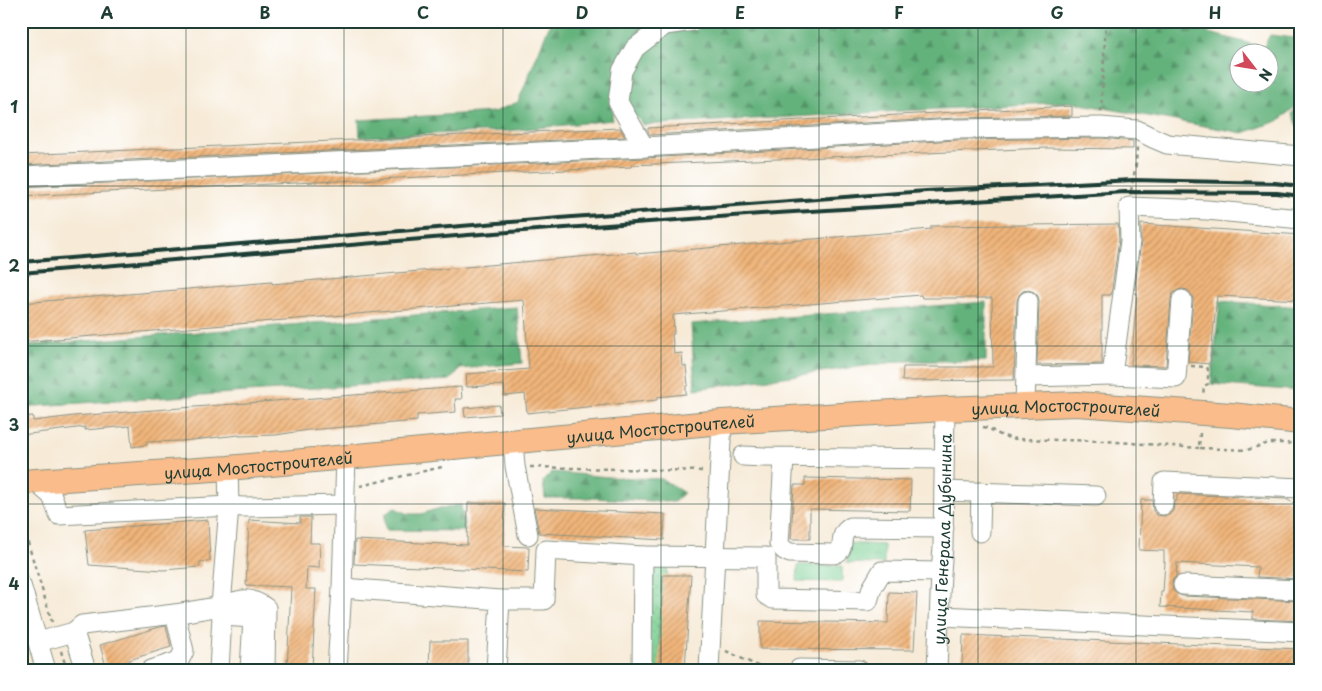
<svg xmlns="http://www.w3.org/2000/svg" width="1322" height="691" viewBox="0 0 1322 691" font-family="'Playpen Sans',sans-serif">
  <defs>
    <pattern id="grass-dots" width="8" height="8" patternUnits="userSpaceOnUse" patternTransform="scale(1.25)"><rect width="8" height="8" fill="#7acf92"/><path d="M2 2h.1M6 6h.1" fill="none" stroke="#63a978" stroke-width="1.8" stroke-linecap="round"/></pattern>
    <pattern id="forest-firs" width="22" height="20" patternUnits="userSpaceOnUse" patternTransform="scale(1.25)"><rect width="22" height="20" fill="#63b27c"/><path d="M5 1l3.5 6h-7zM16 11l3.5 6h-7z" fill="#519266"/></pattern>
    <pattern id="park-tufts" width="24" height="20" patternUnits="userSpaceOnUse" patternTransform="scale(1.25)"><rect width="24" height="20" fill="#7acf92"/><path d="M3 7l-1-3M5 7V3M7 7l1-3M15 17l-1-3M17 17v-4M19 17l1-3" fill="none" stroke="#63a978"/></pattern>
    <pattern id="building-hatch" width="6" height="6" patternUnits="userSpaceOnUse" patternTransform="scale(1.25)"><rect width="6" height="6" fill="#f1b57a"/><path d="M-1 1l2-2M0 6l6-6M5 7l2-2" fill="none" stroke="#c39465"/></pattern>
  </defs>
  <rect width="100%" height="100%" fill="#fff"/>
  <filter id="ink" filterUnits="userSpaceOnUse"><feTurbulence type="fractalNoise" baseFrequency=".02" numOctaves="2"/><feDisplacementMap in="SourceGraphic" scale="10" xChannelSelector="R" yChannelSelector="G"/><feConvolveMatrix kernelMatrix="1 2 1 2 8 2 1 2 1" color-interpolation-filters="sRGB"/></filter>
  <filter id="wash" filterUnits="userSpaceOnUse"><feTurbulence type="fractalNoise" baseFrequency=".0096" numOctaves="4" result="noise"/><feDisplacementMap in="SourceGraphic" scale="20" xChannelSelector="R" yChannelSelector="G"/><feGaussianBlur stdDeviation="1.12" result="paint"/><feColorMatrix in="noise" values="0 0 0 0 0 0 0 0 0 0 0 0 0 0 0 0 0 1.4 0 .05"/><feComposite in="paint" operator="in"/></filter>
  <g filter="url(#wash)">
    <rect width="100%" height="100%" fill="#f7ebd8"/>
    <path fill="url(#grass-dots)" stroke="#4c8663" d="M668,564L660,670H647L652,567Z"/>
    <path fill="url(#forest-firs)" stroke="#417858" fill-rule="evenodd" d="M551,21H644L647,27L617,64L612,120L508,131L360,137L359,120L494,112L518,102Z
      M724,21H1043L1070,23L1088,21L1201,31L1244,42L1263,48L1270,35L1301,39V131L1299,130L1292,114L1297,105L1278,121L1243,133L1070,102L643,125L618,95L637,41ZM1240,52H1270V82H1240Z
      M1220,301L1301,307V391L1211,384Z
      M986,302V361H902L695,389L691,324Z
      M517,307L522,363L460,369L450,380L263,391L21,407V346Z
      M552,472L609,477L662,479L684,493L674,502L592,498H545L543,481Z
      M461,505L465,531L387,530L385,527V514L395,508L408,514H421L440,508Z"/>
    <path fill="url(#park-tufts)" stroke="#4c8663" d="M848,543L884,545V564L847,563Z"/>
    <path fill="#7acf92" stroke="#4c8663" d="M798,565L842,566V582L797,581Z"/>
    <g id="blocks">
      <path fill="url(#building-hatch)" d="M1072,106V116L955,118L650,135L648,131V128Z
        M620,128L625,137L21,165V155Z
        M1101,138L1133,141V149L1048,148L631,165V167L21,196V187L645,158L956,140Z
        M1118,224L1119,240L1111,295H1102V364L1037,365L1039,301L1038,296L1034,292L1028,290L1023,291L1019,295L1017,301L1014,380L902,381L903,367H993L992,298H922L921,295L673,315L674,334H672L674,354L682,353L683,366H686L688,385L686,386V394L657,397V400L527,413L525,394L505,396L504,385L467,387L466,374L529,369L524,300L21,342V303L272,282V284L636,252V254L931,229V226Z
        M1141,224L1301,235V300L1217,296L1210,364L1188,362L1193,300L1192,295L1188,290L1182,289L1178,290L1173,293L1171,299L1166,366L1131,365L1137,293H1134L1141,242Z
        M461,387L462,399H455L456,412L417,415V421L308,430L276,435L239,436V435L182,441L147,442V445L132,447L130,426L85,430V427L21,435V417L33,416V421L74,416Z
        M499,405L500,414L465,417L464,408Z
        M805,478L911,480L910,511L810,509V539H791L794,485H805Z
        M1177,494L1286,499L1301,507V579L1257,577L1258,567L1177,563L1176,577L1173,579L1172,585L1173,591L1177,594L1183,596L1301,601V621L1253,619V612L1160,607L1161,592H1163L1165,562H1164V551L1139,550L1141,500H1152L1153,511L1157,515L1163,516L1169,515L1173,511L1174,501H1177Z
        M468,503H505L504,546L529,547L528,572L354,564L355,540L467,545Z
        M534,508L665,514L664,540L539,533Z
        M300,517H311L310,543H320L319,568L307,567L306,589H316L312,670H287L291,587L246,585L249,520L300,523Z
        M208,520L210,561L200,562V567L163,570L89,565L85,530Z
        M663,575H691L685,670H659Z
        M889,592L917,593L914,650L760,649V621L888,623Z
        M166,626L171,647L129,660L132,670H107L100,645L160,627Z
        M963,635L1301,649V670H1067L962,665Z
        M430,641H468V670H429Z"/>
    </g>
  </g>
  <g filter="url(#ink)">
    <use href="#blocks" fill-opacity="0" stroke="#8b9486" stroke-width="1"/>
    <g fill="none" stroke-linecap="round" stroke-linejoin="round">
      <g stroke="#8b9486" stroke-width="21">
        <g id="minor">
          <path d="M644,147L618,102L622,71L635,48L665,25L693,21"/>
          <path d="M21,176L206,168L644,147L956,129L1101,127L1137,130L1153,138L1167,144L1301,156"/>
          <path d="M1112,375L1176,378L1182,300"/>
          <path d="M1026,377L1112,375L1130,241L1129,207L1207,210L1301,219"/>
          <path d="M1025,406L1028,301"/>
          <path d="M513,441L515,466L528,535"/>
          <path d="M743,456L765,457L944,459"/>
          <path d="M784,458L779,544L784,550L790,553L834,554C849,549 835,536 851,527L944,528"/>
          <path d="M228,468L229,506L221,606C240,600 249,595 266,608L265,670"/>
          <path d="M36,482L52,496L59,515L229,506L243,507L345,505"/>
          <path d="M944,491L1096,496"/>
          <path d="M1163,505L1164,482L1301,488"/>
          <path d="M980,532L981,492"/>
          <path d="M21,585L46,670"/>
          <path d="M1183,585L1301,590"/>
          <path d="M342,588L500,600L496,670"/>
          <path d="M500,600H544L546,550L643,556"/>
          <path d="M940,616L1301,632"/>
          <path d="M38,642L74,632"/>
          <path d="M799,669L859,670"/>
          <path d="M86,670L74,632L82,625L175,614L221,606L222,616L253,618L250,670"/>
          <path d="M151,670L179,661L184,651L175,614"/>
          <path d="M219,670L222,616"/>
          <path d="M337,670L342,588L346,456"/>
          <path d="M642,670L643,556L766,557V595L773,599L868,601L872,588L882,571L941,572"/>
          <path d="M709,670L722,422"/>
          <path id="s1" d="M937,670L941,572L943,547L945,409"/>
        </g>
      </g>
      <g stroke="#8b9486" stroke-width="26">
        <g id="major">
          <path id="s2" d="M21,482L228,468L722,422L945,409L1077,404L1231,415L1301,422"/>
        </g>
      </g>
      <path stroke="#8b9486" stroke-width="2.5" stroke-dasharray="4 4" stroke-linecap="butt" d="M1101,112L1106,21
        M1131,191L1136,164L1137,147
        M1191,366L1206,367L1208,369V384L1204,386L1203,396
        M983,427L988,428L1002,436L1016,439L1104,441L1199,448
        M1200,433L1199,448L1247,450L1269,443H1285L1301,445
        M530,467L704,471
        M360,486L442,467
        M21,531L24,530L52,622
        M61,651L67,670
        M726,651L762,668H785"/>
      <use href="#minor" stroke="#fff" stroke-width="19"/>
      <use href="#major" stroke="#f9bc8a" stroke-width="24"/>
      <path stroke="#1f3d34" stroke-width="4" d="M21,262L572,217L926,191L1133,180L1275,183L1301,186
        M21,273L468,235L761,214L1125,192L1277,193L1301,196"/>
    </g>
  </g>
  <path fill="none" stroke="#1f3d34" stroke-width="1" stroke-opacity="0.55" d="M186,21V670M344,21V670M503,21V670M661,21V670M819,21V670M978,21V670M1136,21V670M21,186H1301M21,346H1301M21,504H1301"/>
  <g text-anchor="middle" dominant-baseline="central" stroke-width="5" stroke-linejoin="round" paint-order="stroke">
    <g font-size="16" fill="#1f3d34" stroke="#fff">
      <text stroke="none"><textPath href="#s2" startOffset="1048">улица Мостостроителей</textPath></text>
      <text stroke="none"><textPath href="#s2" startOffset="642">улица Мостостроителей</textPath></text>
      <text stroke="none"><textPath href="#s2" startOffset="238">улица Мостостроителей</textPath></text>
      <text stroke="none"><textPath href="#s1" startOffset="131">улица Генерала Дубынина</textPath></text>
    </g>
  </g>
  <rect width="1322" height="691" fill="none" stroke="#fff" stroke-width="55"/>
  <g transform="translate(1254 68) rotate(121)"><circle r="24" fill="#ffffff" stroke="#a5b1ae"/>
  <path d="M0-4L9 19L0 12L-9 19Z" fill="#d1495b"/>
  <text y="-8" font-size="14" font-weight="bold" text-anchor="middle" fill="#1f3d34">N</text>
  </g>
  <rect x="28" y="28" width="1266" height="636" fill="none" stroke="#1f3d34" stroke-width="2"/>
  <g font-size="16" text-anchor="middle" font-weight="bold" fill="#1f3d34">
    <text x="107" y="19">A</text>
    <text x="265" y="19">B</text>
    <text x="423" y="19">C</text>
    <text x="582" y="19">D</text>
    <text x="740" y="19">E</text>
    <text x="899" y="19">F</text>
    <text x="1057" y="19">G</text>
    <text x="1215" y="19">H</text>
    <text x="14" y="113">1</text>
    <text x="14" y="272">2</text>
    <text x="14" y="431">3</text>
    <text x="14" y="590">4</text>
  </g>
</svg>
